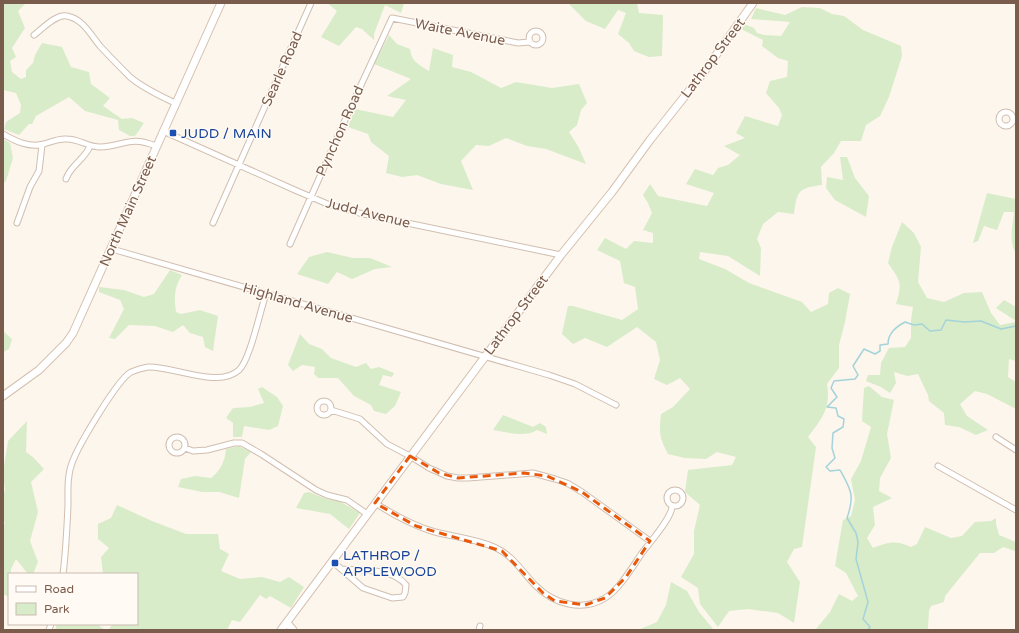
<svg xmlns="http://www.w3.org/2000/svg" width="1019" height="633" viewBox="0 0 1019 633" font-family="'Varela Round',sans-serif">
  <rect width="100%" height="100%" fill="#fdf6ec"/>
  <path fill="#d8ecc9" d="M3,3H26L18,11L25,28L12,48L16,57L10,61L12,72L21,79L26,77V70L33,63L35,55L42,43L62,47L71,67L89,72L91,84L110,98L103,106L122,119L132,118L144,123L135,136H130L119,130L118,120L85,111L69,97L36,116L32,124H29L19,135L4,129L6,122L20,113L21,105L16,93L3,90Z
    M327,3H404L401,13L385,5L374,34V40L362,29L356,27L339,46L321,37L337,11Z
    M568,3H637L639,13L663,15L662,56L649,57L634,51L629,43L618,34L626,13L618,10L605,29L586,21Z
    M802,7L820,8L832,14L844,16L863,30L901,46L902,56L889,97L880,116L866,125L861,141H841L834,153L821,167L822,185C798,188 797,191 794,214L778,212L763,224L757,239L761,248L760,276L728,256L700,252L699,259L725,269L749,283L802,302L811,312L828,304L829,293L838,288L850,294L845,322L839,345V368L827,384C831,409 822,418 808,437L816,447L802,547L794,549L787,562L800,582L794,623L778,613L748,609L729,611L718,627L700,604L698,588L681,577L694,554V531L700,505L685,492L688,470L732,465L736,457L717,452L706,459L685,458L668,454C659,437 659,433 661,414L673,407L690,389L680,378L667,385L654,379L660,360L656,342L637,327L607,347L585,338L573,344L562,334L568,306H573L622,320L638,309L635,287L624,283L620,261L597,250L605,238L626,249L634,241L653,243V233L643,230L652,213L648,203L643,195L650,184L658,196L707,206L714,193L686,184L695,169L713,175L718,168L728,165L740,155L724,146L745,138L736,133L745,116L778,126L782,115L779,108L766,93L770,81L787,77L788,61L778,58L762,46L763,40L741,29L744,24L754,28L757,33L764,35L781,36L790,22L751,19L756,8L785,15Z
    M389,35L397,44L410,49C411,61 419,65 429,71L433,48L453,55L452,67L471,72L501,88L516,82L552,88L579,84L587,103L581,110L577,125L569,132L579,148L586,164L546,149L527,146L506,138L489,146L476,145L461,161L473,190L441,184L417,175L402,177L386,173L389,156L371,142L368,134L348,127L355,109L393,117L406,100L387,96L411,79L374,64Z
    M3,139L10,143L13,158L6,181L3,184Z
    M840,157H847L855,178L869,196L866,217L835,200L826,188L827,177L843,180Z
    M987,193L1016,199V253C1008,242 1013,224 1014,212H1004L997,230L984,226L978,241L973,243Z
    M902,222L914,233L921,247L918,282L927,298L944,302L964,293L982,292L991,313L1000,325L1016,322V361L1009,359L1008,377L1016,382V409L987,394L975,391L960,404L967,416L988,430L976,435L959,427L945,425L944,413L929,401L928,395L918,374L907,376L894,372L896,383L890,393L881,387L866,381L868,375H880L881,363L889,348L905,347L911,338V320L913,307L896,304C903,282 900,281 888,263L892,247Z
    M327,252L353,258H370L392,267L375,269L352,279L337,272L328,284L297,274L309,257Z
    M170,270L182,275C174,288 174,297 176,312L181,314L200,310L218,316L213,351L205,347L203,337L190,333L183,325L173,332L155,326L129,325L115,339L109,338L124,309L120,300L99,292V287L124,290L144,297L154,294Z
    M1004,300L1016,307V321L996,308Z
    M3,331L12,339L9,349L3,352Z
    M300,334L309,344L322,349L331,358L356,367L366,363L371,369L379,367L394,373L392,377L383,375L379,385L401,392L395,406L386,414L374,411L371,405L354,396L338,378H318L314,374L315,367L302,365L293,371L288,365Z
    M869,386L882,397L894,400L887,434L891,458L880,478L879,491L892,498L873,507L875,525L867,538L873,548C889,542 895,540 911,547L917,544L925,527L951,538L962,536L975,522L991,521L996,518V524L999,535L1016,542V554L1015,551L1003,547L994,553H980L945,596L944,602L931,606L929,611L928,628L927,630L816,629L830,612L839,594L852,601L858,596L846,573L835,566L843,520L851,516L855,500L851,479L861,461L871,427L862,421L864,388Z
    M262,387L277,397L283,406L278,426L269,430L244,426L242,437H233V423L226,418L233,408L250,407L264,403L258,389Z
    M503,415L533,427L540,423L546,427L547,434L537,430C524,438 507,432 493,430Z
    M27,421L26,452L34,458L44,469L31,482L38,512L30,541L38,562L33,574H28L16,559L11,569V574H9V597L3,594V528L5,523L3,518V496L5,490L3,473L8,441Z
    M239,446L251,452L245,459L239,498L219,492H202L178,487L181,479L195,476L211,478C221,470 225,461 226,449Z
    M309,492L327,499L339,501L360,513L349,529L330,514L296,508L304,493Z
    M117,505L152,521L186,534H218L220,549L229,554L221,571L240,579L262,577L280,582L289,577L304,587L291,608L270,596L266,599L260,595L240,622L232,620L227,630H108L113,624H137V574H103L101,557L109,548L98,539V524L111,518Z
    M671,582L687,591L699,612L714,630H638L657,622L666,605Z
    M57,624H97L105,630H55Z"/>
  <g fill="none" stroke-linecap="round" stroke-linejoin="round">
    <path stroke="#a5d3da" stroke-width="1.5" d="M868,630L870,627L863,619L868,602L856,559L858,542L856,533L847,518C855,495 851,490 840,470L830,471L826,467L835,458L832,448L833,433L843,427L844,419L838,416L836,408L827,407L837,397L831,388L834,381L855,379L858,375L853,366L864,349L875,354L880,351V345L888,344C888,333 896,327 905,322L914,325L922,324L930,331L941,330L946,320L964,322L981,321L1001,329L1016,326"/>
    <g stroke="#d1beb0" stroke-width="7">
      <path id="street" d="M529 38a7 7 0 1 1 14 0a7 7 0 1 1-14 0Z
        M34,35C42,29 57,13 67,16C83,19 90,34 100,46C110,57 120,67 130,77C143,88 160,96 175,103
        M999 119a7 7 0 1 1 14 0a7 7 0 1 1-14 0Z
        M163,131L297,191L330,205L359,213L561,255
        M3,134C15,141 29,148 44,144C51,142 59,138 67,139C79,139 88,147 100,147C125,146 129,135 156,146
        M66,179C70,166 85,159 90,146
        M17,223L30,187L39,171L42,145
        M213,223L311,3
        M290,244L349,111L392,18L518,43L529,42
        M112,249L549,375L575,384L616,405
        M317 408a7 7 0 1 1 14 0a7 7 0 1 1-14 0Z
        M331,410L360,419L387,444L410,456L429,468L447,476L458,478H468L533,473L555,479L567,483L582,492L650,541
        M996,437L1016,450
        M169 445a8 8 0 1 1 16 0a8 8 0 1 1-16 0Z
        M185,448L193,451L207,450L234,443H242L261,454L316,490L327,495L347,500L367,514
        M938,466L1016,510
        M667 498a8 8 0 1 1 16 0a8 8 0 1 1-16 0Z
        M375,503C394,515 413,526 435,532C455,537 476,539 494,547C513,555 522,572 536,586C554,604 582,612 605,598C619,590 633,566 642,553C650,542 672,518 672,506
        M332,561L363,588L392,598L403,597L405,593L406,585C392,567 361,571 341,569
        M63,574C66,551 67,528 68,505C68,491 67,476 72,463C78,446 117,380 131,372C136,370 142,368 148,367C173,366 219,389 239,370C250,360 260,311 266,294
        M49,630L51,624
        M479,630L480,626"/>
    </g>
    <g stroke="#d6c0b0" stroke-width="9">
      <path id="secondary" d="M3,396L39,370L66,343L73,333L221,3
        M287,623L293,630
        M281,630L561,255L612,192L650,140L704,72L753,3"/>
    </g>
    <use href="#street" stroke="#fff" stroke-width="5"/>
    <use href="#secondary" stroke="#fff" stroke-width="7"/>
  </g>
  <path fill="none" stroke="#e8590c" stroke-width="3" stroke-dasharray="8 5" stroke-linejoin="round" d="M410,456L439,473L458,478L524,473L547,476L582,492L650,541L626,577L605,598L585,605L555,601L543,593L502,551L416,526L375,503Z"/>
  <g fill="#1a4fb4" stroke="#fffaf3" stroke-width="1.5">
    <rect x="169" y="129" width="8" height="8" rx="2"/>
    <rect x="331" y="559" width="8" height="8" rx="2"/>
  </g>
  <g text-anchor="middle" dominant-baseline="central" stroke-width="3" stroke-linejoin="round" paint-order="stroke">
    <g font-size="14" fill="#7a5c4d" stroke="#fffaf3">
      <text transform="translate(460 32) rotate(11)">Waite Avenue</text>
      <text transform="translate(713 58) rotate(-53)">Lathrop Street</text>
      <text transform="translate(282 69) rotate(-66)">Searle Road</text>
      <text transform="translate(340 131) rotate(-66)">Pynchon Road</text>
      <text transform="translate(128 211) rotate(-66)">North Main Street</text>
      <text transform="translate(368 213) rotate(14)">Judd Avenue</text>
      <text transform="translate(298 303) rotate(16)">Highland Avenue</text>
      <text transform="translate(516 315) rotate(-53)">Lathrop Street</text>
    </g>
    <g font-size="14" fill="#164399" stroke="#fffaf3" text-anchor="start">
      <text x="181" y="133">JUDD / MAIN</text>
      <text x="343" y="555">LATHROP /<tspan x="343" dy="16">APPLEWOOD</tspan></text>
    </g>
  </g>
  <rect width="1019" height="633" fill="none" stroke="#7a5c4d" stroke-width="8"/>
  <rect x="8" y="573" width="130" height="52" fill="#fffaf3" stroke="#cabbb1"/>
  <rect x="16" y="586" width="20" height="6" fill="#ffffff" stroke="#cabbb1"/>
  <text x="44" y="593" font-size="12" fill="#7a5c4d">Road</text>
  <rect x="16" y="603" width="20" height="12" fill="#d8ecc9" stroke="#cabbb1"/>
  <text x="44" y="613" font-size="12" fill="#7a5c4d">Park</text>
</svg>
